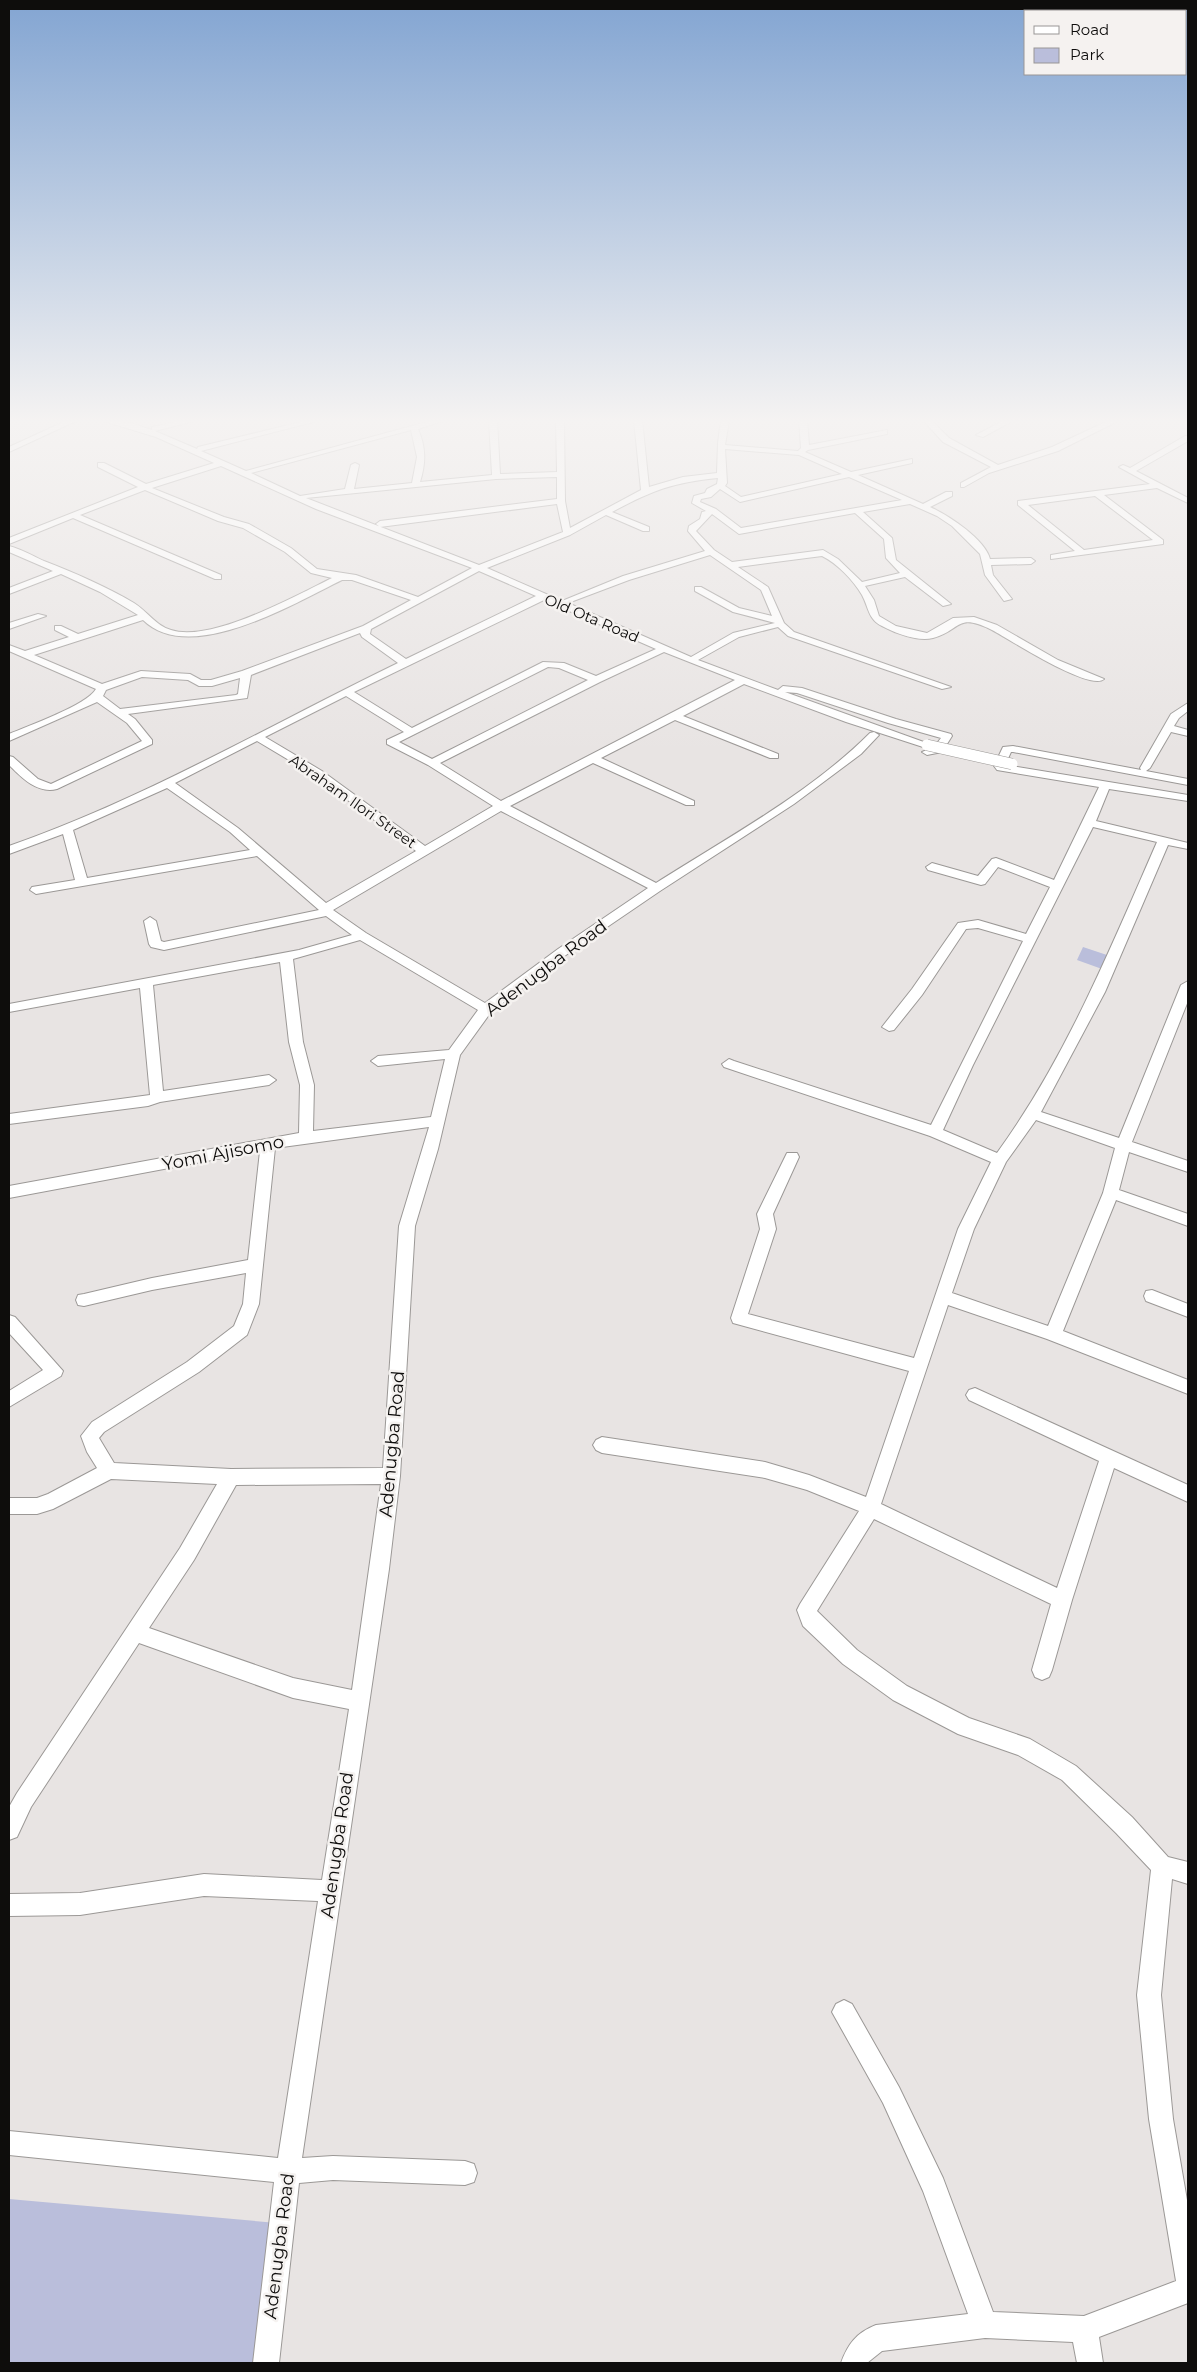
<svg xmlns="http://www.w3.org/2000/svg" width="1197" height="2372" viewBox="0 0 1197 2372" font-family="Montserrat,sans-serif">
  <rect width="100%" height="100%" fill="#e8e4e3"/>
  <path fill="#babedb" d="M1083,947L1110,956L1102,969L1077,960Z
    M9,2199L277,2223L262,2363H9Z"/>
  <g fill="none" stroke-linecap="round" stroke-linejoin="round">
    <g stroke="#9b9896" stroke-width="2">
      <path id="minor" d="M68,420H78L9,452V447Z
        M100,420L131,423L152,430V427L185,420H198L155,431L197,449L198,447L309,420H321L201,451L246,471L434,420H446L418,429C426,447 426,463 420,482L492,475L489,420H497L500,474L557,472L556,420H564L565,501L570,528L641,490L634,420H642L649,487L683,477L717,473L718,443L721,420H729L725,445L798,451L801,448L799,420H807L809,445L887,430V434L808,450L805,452L851,472L912,459V463L858,475L923,504L946,492H952V496L930,507C948,515 985,539 990,559L1031,558L1035,561L1031,564L991,565L993,575L1012,599L1004,601L985,575L980,554L952,526L937,516L910,504L863,512L892,538L896,560L951,604L943,606L905,577L865,586L874,600L879,616L896,626L927,633L953,618L974,617L997,625L1058,660L1104,679C1090,692 1009,639 992,630C956,612 962,630 933,638C918,642 895,633 882,626C868,619 869,608 862,595C853,580 838,564 822,556L738,567L768,587L784,623L794,632L951,687L942,689L788,636L778,627L739,637L698,660L778,690L783,686L802,688L896,719L951,734L952,736L942,752L927,755L922,752L934,747L941,738L888,723L797,693L785,692L932,745L927,748L923,747L846,722L744,684L683,716L778,754V758H770L675,720L601,758L694,801V805H686L593,763L510,806L656,883C728,837 809,794 870,733L874,732L879,735L861,754L794,804L660,891L566,955L491,1012L460,1055L438,1149L415,1226L400,1476L389,1569L302,2158L333,2156L465,2161L474,2164L477,2173L474,2182L465,2185L333,2180L299,2183L279,2363H253L274,2182L9,2155V2131L278,2158L318,1901L204,1896L80,1915L9,1916V1894L80,1893L204,1874L322,1880L349,1709L293,1698L139,1643L31,1807L17,1837L9,1840V1807L17,1793L180,1548L217,1484L111,1479L53,1509L37,1514H9V1498H37L48,1494L97,1468L87,1452L81,1436L92,1422L187,1362L234,1326L243,1304L246,1273L152,1290L84,1306L78,1305L76,1300L78,1295L84,1294L152,1278L248,1260L260,1151L9,1198V1186L299,1133L300,1085L289,1042L280,962L153,985L163,1091L269,1075L276,1080L269,1085L160,1102L148,1106L9,1124V1114L150,1095L140,988L9,1012V1004L299,950L352,935L326,916L164,950L151,947L149,944L144,921L150,917L156,921L161,941L164,942L319,910L257,856L36,894L30,890L32,887L75,880L63,834L9,854V846C144,799 270,725 398,663L362,637L360,633L251,675L247,698L128,714L135,719L152,740V744L57,789C37,794 21,777 9,765V756L13,757L38,779L51,784L142,741L127,723L97,702L9,741V734C28,726 87,705 96,689L9,651V645L25,651L69,637L55,630V626H61L78,634L138,615L100,592L61,574L9,594V588L53,571L9,552V546C21,549 33,556 44,561C75,573 105,586 134,603C147,611 156,626 171,630C211,643 295,596 332,578L311,573L285,552L243,528L218,521L145,490L80,515L221,575V579H215L73,518L9,544V538L138,487L98,467V463H104L146,484L214,463L156,437ZM411,430L417,457L412,483L354,489L359,465L355,463L351,465L345,489L300,496L251,473ZM725,449L799,455L842,474L741,497L725,486L727,483ZM221,466L316,509L472,568L418,597L356,575L317,569L291,548L249,524L224,517L152,488ZM557,477V499L380,521L376,524L380,527L557,504L563,532L479,565L306,498L496,479ZM849,477L902,500L741,528L716,509L700,502L701,499L711,497L720,489L740,502ZM718,478L717,484L707,489L705,493L694,496L692,503L706,511L702,512L700,519L689,526L688,531L705,551L623,576L562,601L487,568L570,535L606,515L643,531H649V527L612,512C651,491 674,482 718,478ZM855,513L884,539L886,558L900,573L862,582L838,559L823,550L732,562L714,550L696,531L712,514L739,534ZM710,555L761,590L772,616L739,608L701,587H695V591L733,612L775,623L733,633L691,657L568,603L629,580ZM479,571L536,596L406,659L370,634L371,629ZM342,580H352L411,600L363,626L242,671L211,680H201L190,674L141,671L102,684L34,655L143,620C190,666 293,604 342,580ZM544,600L656,649L596,676L564,663L543,662L412,728L354,692ZM664,652L735,680L501,801L440,763L600,682ZM548,667L559,668L588,680L432,759L399,742ZM142,677L188,680L199,686H212L240,678L238,694L236,695L120,709L103,696L106,690ZM346,696L404,732L387,740V744L428,765L493,806L425,846L322,771L265,737ZM257,741L314,775L416,851L326,903L238,828L175,783ZM167,788L230,832L250,850L87,878L73,830ZM501,811L648,888L558,949L485,1003L366,933L333,910ZM360,940L478,1010L449,1050L378,1056L371,1061L378,1066L445,1059L431,1117L313,1131L314,1085L303,1042L293,959ZM429,1127L399,1226L383,1468L231,1469L114,1463L99,1438L104,1432L199,1372L247,1335L259,1304L275,1148ZM381,1484L352,1690L293,1678L149,1628L194,1560L236,1485Z
        M923,420H931L949,438L998,465L1052,447L1110,420H1120L1058,451L989,473L964,487H961V483L991,467L943,442Z
        M1005,420H1014L983,437L976,435Z
        M1185,436H1188V441L1136,471L1188,498V503L1157,488L1104,495L1163,540V544L1051,559V555L1075,551L1018,505V501L1150,484L1119,467L1123,465L1130,468ZM1095,496L1153,540L1084,550L1028,505Z
        M38,614L46,616L9,629V623Z
        M1188,703V711L1179,718L1174,726L1188,730V736L1171,732L1150,768L1146,771L1188,779V785L1013,752H1011L1005,765L1188,795V801L1109,789L1096,821L1188,843V849L1168,845L1105,992L1041,1112L1119,1138L1181,985L1188,981V1001L1132,1142L1188,1161V1172L1129,1152L1119,1190L1188,1214V1226L1116,1200L1063,1331L1188,1380V1394L1047,1339L948,1305L881,1504L1057,1588L1099,1461L969,1400L966,1395L969,1390L975,1388L1188,1485V1502L1114,1468L1072,1600L1052,1670L1049,1677L1042,1680L1035,1677L1032,1670L1051,1604L874,1519L817,1611L857,1650L907,1686L969,1718L1030,1739L1076,1766L1132,1817L1168,1857L1188,1862V1884L1172,1879L1161,1995L1173,2119L1188,2206V2303L1099,2337L1103,2363H1077L1073,2342L985,2338L882,2351L867,2363H841C848,2344 856,2333 876,2325L968,2314L923,2191L883,2103L832,2012L836,2004L844,2000L852,2004L899,2087L943,2178L993,2312L1084,2316L1176,2281L1149,2119L1137,1995L1151,1870L1116,1833L1062,1780L1018,1755L958,1734L893,1700L843,1664L803,1626L797,1610L800,1604L859,1511L807,1490L765,1478L602,1453L596,1450L593,1445L596,1440L602,1437L765,1462L809,1475L866,1497L909,1371L733,1323L731,1318L760,1229L757,1214L787,1153H797L799,1157L773,1214L776,1229L748,1314L914,1358L958,1229L991,1162L930,1136L724,1067L722,1064L729,1059L734,1061L931,1125L1023,941L978,928L966,929L922,995L894,1030L889,1031L882,1027L912,989L958,923L978,920L1026,934L1050,887L998,867L985,884L981,885L928,870L926,867L932,863L978,876L992,859L996,858L1054,880L1099,787L997,770L994,766L1003,747L1013,746L1141,770L1140,768L1171,714ZM1093,827L1157,842C1110,949 1066,1058 997,1153L943,1130L973,1065ZM1036,1120L1115,1148L1103,1193L1048,1326L952,1293L974,1229L1006,1162Z
        M1152,1290L1188,1304V1317L1146,1301L1144,1296L1146,1291Z
        M9,1315L15,1317L63,1371L61,1376L9,1407V1391L43,1370L9,1333Z"/>
    </g>
    <use href="#minor" fill="#fff" fill-rule="evenodd"/>
    <g stroke="#9b9896" stroke-width="12" stroke-linecap="butt">
      <path id="minor-bridge" d="M927,745L1012,764"/>
    </g>
    <use href="#minor-bridge" stroke="#fff" stroke-width="11"/>
  </g>
  <linearGradient id="sky" x2="0" y2="1"><stop stop-color="#83a5d2"/><stop offset="0.56" stop-color="#f5f3f2"/><stop offset="1" stop-color="#f5f3f2" stop-opacity="0"/></linearGradient>
  <rect width="1197" height="752" fill="url(#sky)"/>
  <g text-anchor="middle" dominant-baseline="central" stroke-width="5" stroke-linejoin="round" paint-order="stroke">
    <g font-size="15" fill="#0e0d0c" stroke="#f5f2f0">
      <text transform="translate(592 618) rotate(23)">Old Ota Road</text>
      <text transform="translate(353 801) rotate(35)">Abraham Ilori Street</text>
    </g>
    <g font-size="18" fill="#0e0d0c" stroke="#f5f2f0">
      <text transform="translate(546 968) rotate(-37)">Adenugba Road</text>
      <text transform="translate(223 1153) rotate(-11)">Yomi Ajisomo</text>
      <text transform="translate(392 1444) rotate(-85)">Adenugba Road</text>
      <text transform="translate(337 1845) rotate(-82)">Adenugba Road</text>
      <text transform="translate(279 2246) rotate(-83)">Adenugba Road</text>
    </g>
  </g>
  <rect width="1197" height="2372" fill="none" stroke="#0e0d0c" stroke-width="20"/>
  <rect x="1024" y="10" width="162" height="65" fill="#f5f2f0" stroke="#999695"/>
  <rect x="1034" y="26" width="25" height="8" fill="#ffffff" stroke="#999695"/>
  <text x="1070" y="35" font-size="15" fill="#0e0d0c">Road</text>
  <rect x="1034" y="48" width="25" height="15" fill="#babedb" stroke="#999695"/>
  <text x="1070" y="60" font-size="15" fill="#0e0d0c">Park</text>
</svg>
